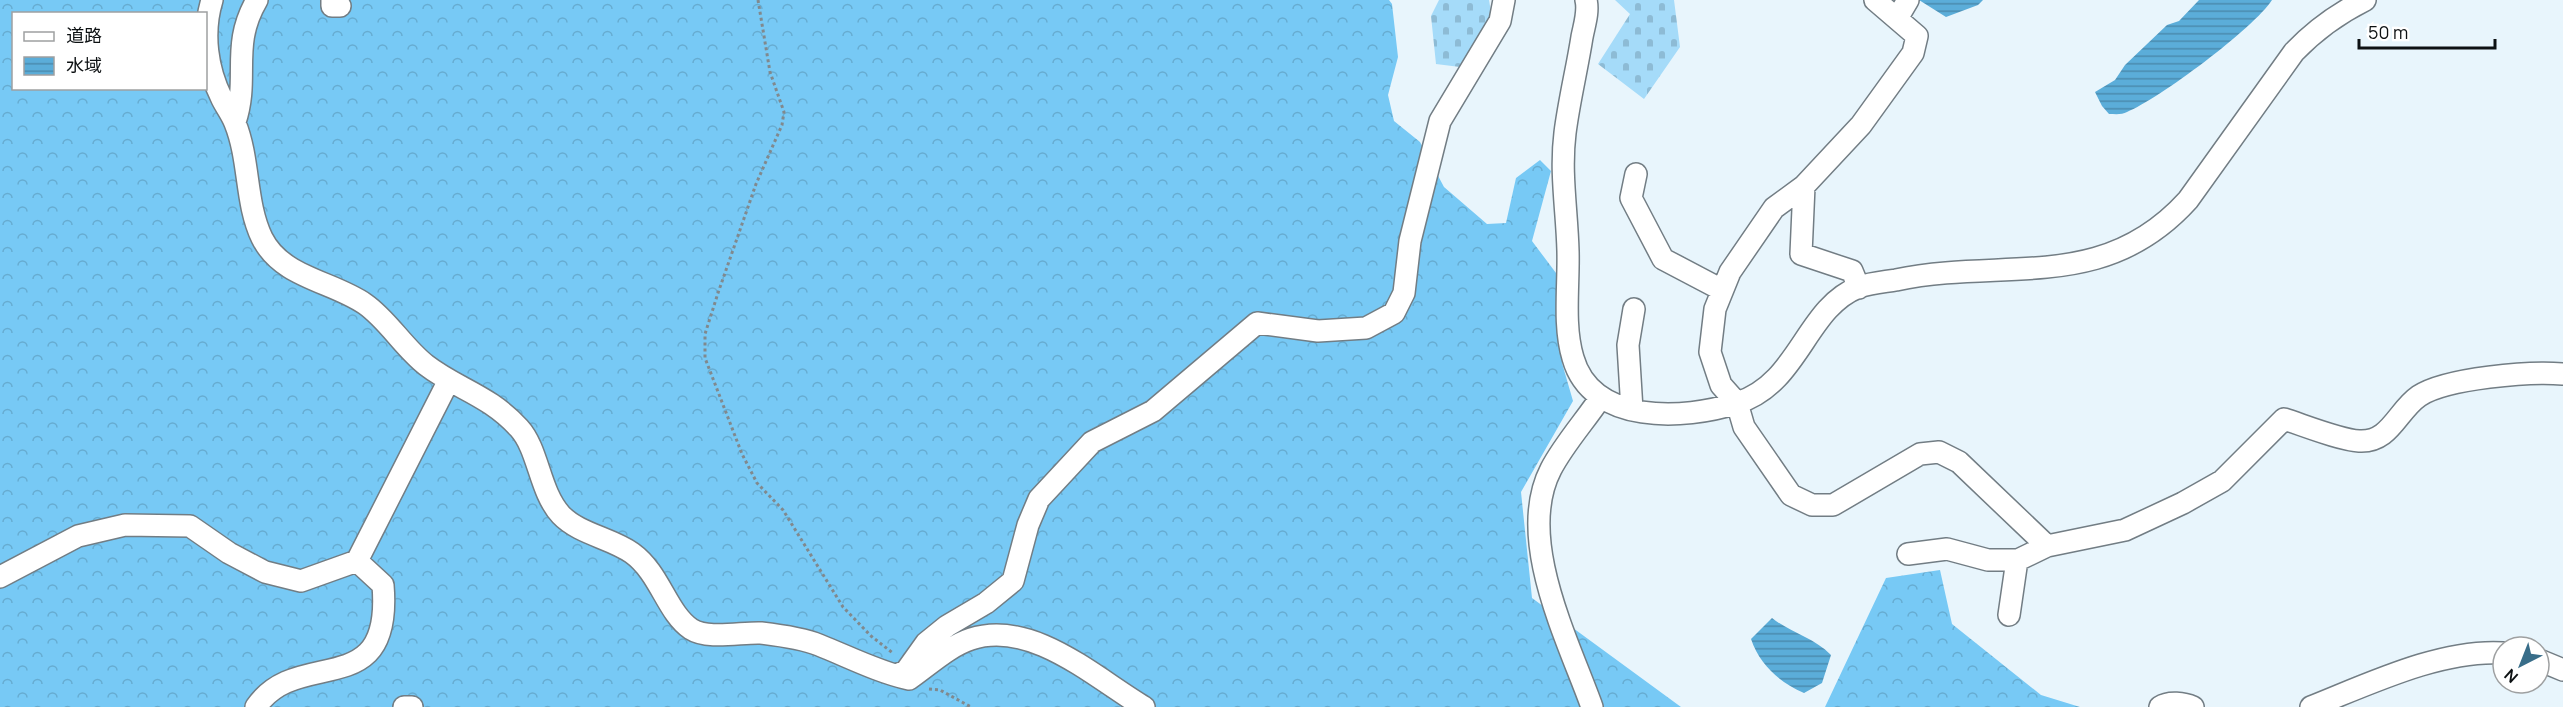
<svg xmlns="http://www.w3.org/2000/svg" width="2563" height="707" viewBox="0 0 2563 707" font-family="Manrope,'Noto Sans JP',sans-serif">
  <defs>
    <pattern id="forest-crowns" width="20" height="18" patternUnits="userSpaceOnUse" patternTransform="scale(1.5)"><rect width="20" height="18" fill="#77c9f5"/><path d="M2 6a3 3 0 1 1 6 0M12 15a3 3 0 1 1 6 0" fill="none" stroke="#66acd1"/></pattern>
    <pattern id="cemetery-stones" width="16" height="16" patternUnits="userSpaceOnUse" patternTransform="scale(1.5)"><rect width="16" height="16" fill="#a5dbf9"/><path d="M2 7V4a2 2 0 0 1 4 0v3zM10 15v-3a2 2 0 0 1 4 0v3z" fill="#8dbbd5"/></pattern>
    <pattern id="water-rules" width="6" height="5" patternUnits="userSpaceOnUse" patternTransform="scale(1.5)"><rect width="6" height="5" fill="#5badd9"/><path d="M0 2.5h6" fill="none" stroke="#4a8baf"/></pattern>
  </defs>
  <rect width="100%" height="100%" fill="#e8f5fc"/>
  <path fill="url(#forest-crowns)" fill-rule="evenodd" d="M0,0H1389L1392,4L1398,57L1388,95L1394,121L1420,142L1444,187L1487,224L1506,223L1516,178L1540,160L1551,171L1532,241L1559,277L1562,363L1573,401L1521,492L1532,598L1681,707H0ZM14,14H206V88H14Z
    M1940,570L1952,624L2041,695L2080,707H1825L1886,578Z"/>
  <path fill="url(#cemetery-stones)" d="M1439,0H1489L1493,24L1460,67L1436,64L1431,16Z
    M1615,0H1674L1680,47L1644,99L1598,64L1630,14Z"/>
  <path fill="url(#water-rules)" d="M1919,0H1983L1978,5L1946,17Z
    M2199,0H2272C2254,28 2159,99 2127,112C2122,115 2115,114 2109,114L2102,106L2095,92L2115,80L2125,65L2167,25L2179,21Z
    M1772,618C1791,633 1813,637 1831,655L1822,683L1804,693C1779,682 1760,665 1751,639Z"/>
  <g fill="none" stroke-linecap="round" stroke-linejoin="round">
    <g stroke="#727d84" stroke-width="24">
      <path id="street" d="M212,0C202,33 207,69 222,99C226,107 232,115 235,123C250,160 245,203 262,238C282,278 332,281 365,304C388,320 403,347 426,365C457,389 489,395 519,428C539,450 539,491 561,515C579,534 611,538 632,553C660,573 667,613 691,629C708,640 742,632 761,633C778,635 802,638 819,645C849,657 878,672 909,679C928,666 949,646 971,639C1032,619 1095,678 1144,707
        M332,0V6H340
        M1586,0C1589,12 1584,26 1582,37C1577,69 1569,101 1565,133C1560,173 1567,211 1568,251C1569,285 1563,325 1573,358C1592,425 1684,420 1737,403C1800,383 1805,308 1859,287C1871,283 1884,282 1896,280C2005,257 2103,294 2188,200L2294,52C2315,30 2337,14 2365,0
        M1875,0L1917,36L1913,53L1861,125L1804,186L1774,208L1730,272L1715,309L1710,352L1721,385L1737,403L1744,427L1791,495L1812,505H1833L1920,454L1939,452L1959,462L2047,546L2125,530L2183,503L2222,481L2284,419C2303,425 2340,440 2359,441C2390,443 2397,411 2419,396C2446,378 2531,371 2563,374
        M1898,17L1908,0
        M235,122C250,77 230,46 257,0
        M1636,174L1631,198L1663,259L1722,290
        M1804,186L1801,254L1852,271L1859,288
        M1632,410L1628,345L1634,309
        M1908,554L1947,549L1988,560H2018L2047,546
        M0,577L78,536L125,525L190,526L229,553L265,572L301,581L357,561L449,380
        M2009,615L2017,560
        M2539,660L2563,670
        M899,674L906,671L926,643L947,626L986,603L1013,581L1028,525L1039,499L1092,442L1153,411L1257,323L1318,331L1366,328L1394,313L1404,293L1410,241L1440,121L1500,21L1504,0
        M256,707C298,645 393,705 383,585L357,561
        M404,707H412
        M1592,707C1568,640 1515,538 1551,469C1564,444 1585,421 1601,397
        M2160,707C2169,701 2184,703 2193,707
        M2311,707C2369,684 2441,649 2503,653"/>
    </g>
    <path stroke="#80898e" stroke-width="3" stroke-dasharray="3 3" stroke-linecap="butt" d="M758,0L770,72L784,112L782,125L756,184L718,293L705,334V358L742,454L757,483L783,510L843,607L871,636L894,654
      M929,689L940,690L971,707"/>
    <use href="#street" stroke="#fff" stroke-width="21"/>
  </g>
  <rect x="12" y="12" width="195" height="78" fill="#ffffff" stroke="#9ea0a1" stroke-width="1.5"/>
  <rect x="24" y="32" width="30" height="9" fill="#ffffff" stroke="#9ea0a1" stroke-width="1.5"/>
  <text x="66" y="42" font-size="18" fill="#0d1113">道路</text>
  <rect x="24" y="57" width="30" height="18" fill="url(#water-rules)" stroke="#9ea0a1" stroke-width="1.5"/>
  <text x="66" y="72" font-size="18" fill="#0d1113">水域</text>
  <g transform="translate(2521 665) rotate(222)"><circle r="28" fill="#ffffff" stroke="#9ea0a1" stroke-width="1.5"/>
  <path d="M0-4.5L10 22L0 15L-10 22Z" fill="#386d89"/>
  <text y="-9" font-size="16" font-weight="bold" text-anchor="middle" fill="#0d1113">N</text>
  </g>
  <path d="M2359 39v9h136v-9" fill="none" stroke="#0d1113" stroke-width="3"/>
  <text x="2368" y="39" font-size="18" fill="#0d1113" stroke="#ffffff" stroke-width="4.5" paint-order="stroke">50 m</text>
</svg>
